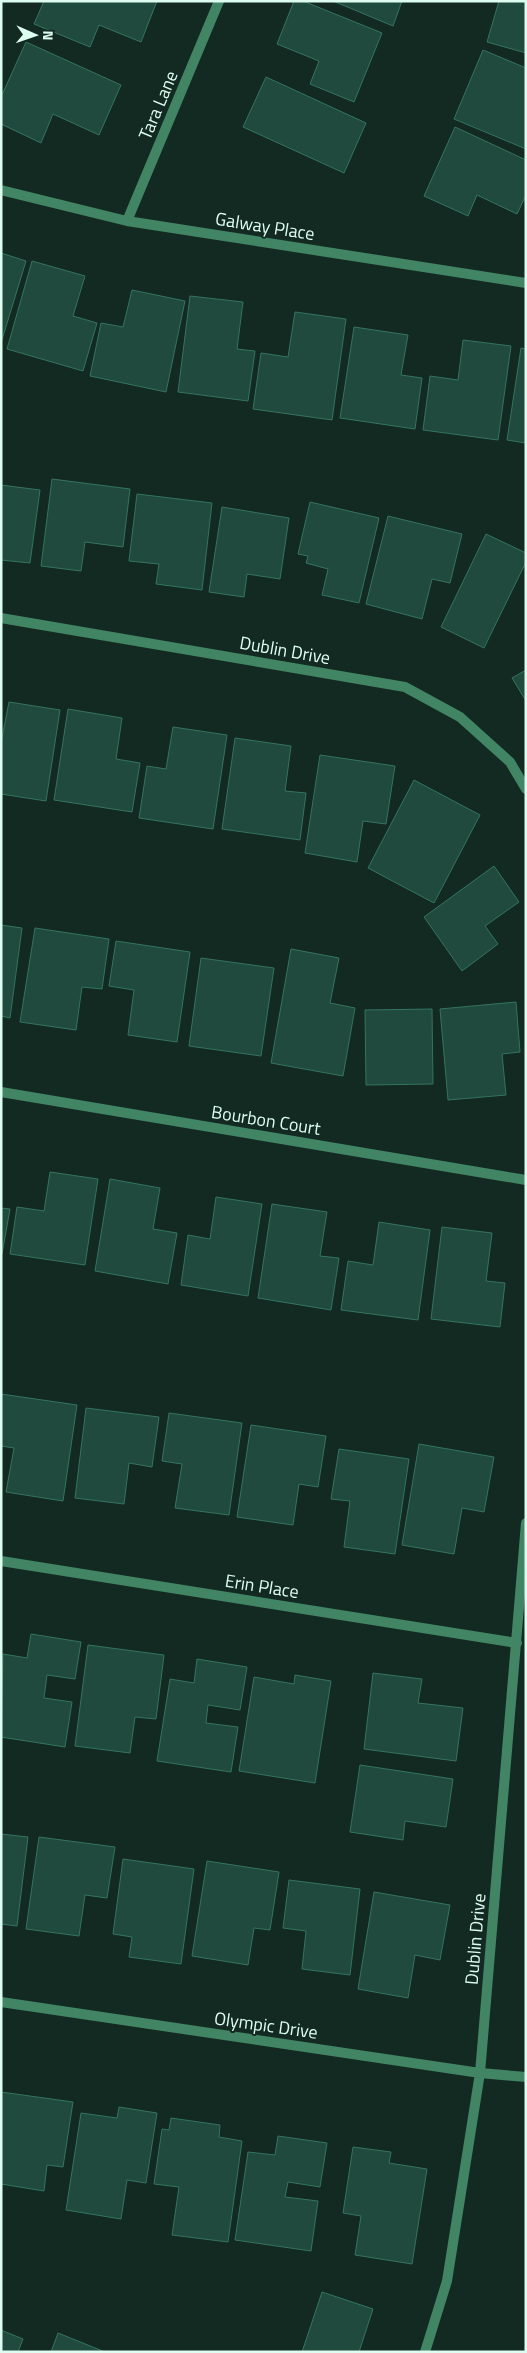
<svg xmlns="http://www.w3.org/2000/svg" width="527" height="2353" viewBox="0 0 527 2353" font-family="'Titillium Web',sans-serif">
  <rect width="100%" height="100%" fill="#132a22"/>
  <path fill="#204a3d" stroke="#347460" d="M44,1H157L141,42L99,25L90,47L34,24Z
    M294,1H303L382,33L354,102L310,84L319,61L277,44Z
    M333,1H402L393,26Z
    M499,1H526V53L487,42Z
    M26,42L121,85L99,135L53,114L41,143L1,124V97Z
    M483,50L526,68V149L454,119Z
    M266,77L366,123L344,173L243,127Z
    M455,127L526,160V195L517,214L477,195L468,216L424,196Z
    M1,253L26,261L1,343Z
    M32,261L85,276L73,316L97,323L83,371L7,349Z
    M132,290L185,301L166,392L90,376L101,323L123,327Z
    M190,296L243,302L237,349L255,351L248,401L178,392Z
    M295,312L346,319L332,420L253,409L261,353L288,357Z
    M354,327L408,335L401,375L422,378L415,429L340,418Z
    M463,340L511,346L498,440L423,430L430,376L458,380Z
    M521,348L526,349V443L507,440Z
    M52,479L130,489L123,547L85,542L81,571L41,566Z
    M1,485L40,490L30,563L1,560Z
    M137,494L212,503L202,590L156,584L159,564L129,561Z
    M310,502L379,518L359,603L322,595L328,569L306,563L308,556L298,554Z
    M222,507L289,518L280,579L247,574L244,597L209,592Z
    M388,516L462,534L450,583L432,579L422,619L366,604Z
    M486,534L526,553V562L484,648L441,627Z
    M526,670V701L512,678Z
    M9,702L60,710L46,801L1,794V743Z
    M68,709L122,718L116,759L140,763L132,812L54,800Z
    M173,727L227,735L213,829L139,818L147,766L166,769Z
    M235,738L291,746L285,791L306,793L300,840L222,829Z
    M320,755L395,766L386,824L363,821L357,862L305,853Z
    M414,780L480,815L434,903L368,868Z
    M494,866L519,902L485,926L498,944L462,971L424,917Z
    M1,925L22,928L10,1018L1,1016Z
    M35,928L109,939L102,989L82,987L76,1030L20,1022Z
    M116,941L190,952L177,1042L128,1035L134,990L109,986Z
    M291,949L339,958L330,1003L355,1008L343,1076L271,1063Z
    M201,958L274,968L261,1056L189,1046Z
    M516,1002L520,1052L502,1054L506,1095L448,1100L440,1009Z
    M432,1009L433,1084L366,1085L365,1010Z
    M50,1172L98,1179L85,1265L10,1254L17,1207L44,1211Z
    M110,1179L160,1188L153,1229L177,1233L168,1284L95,1271Z
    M216,1197L262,1204L248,1296L181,1285L188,1235L210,1239Z
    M272,1204L327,1212L320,1256L339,1258L331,1310L258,1298Z
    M1,1208L10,1209L2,1254H1Z
    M379,1222L430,1230L418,1320L341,1310L348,1261L373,1265Z
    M442,1227L492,1233L486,1281L505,1283L500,1327L431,1319Z
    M1,1394L77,1405L63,1501L6,1492L14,1448L1,1446Z
    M86,1408L159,1417L152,1467L129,1463L124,1504L75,1498Z
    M169,1413L242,1423L229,1515L175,1508L182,1464L162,1461Z
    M251,1425L326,1436L318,1487L299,1484L293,1525L237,1517Z
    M419,1444L494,1457L484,1512L462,1508L454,1554L402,1545Z
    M339,1449L409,1459L395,1554L344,1547L350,1501L331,1499Z
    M31,1634L81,1642L75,1679L47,1675L44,1698L72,1702L65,1747L1,1737L3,1654L27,1658Z
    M88,1645L164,1655L156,1719L135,1717L130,1753L75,1746Z
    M197,1659L247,1667L240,1710L208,1705L206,1723L238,1727L231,1772L157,1761L170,1679L194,1683Z
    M373,1673L422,1679L418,1703L463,1708L456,1761L364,1749Z
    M295,1675L331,1681L315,1783L239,1771L254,1677L294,1684Z
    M360,1765L453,1779L446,1827L405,1821L403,1840L350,1832Z
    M1,1834L28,1837L17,1926L1,1924Z
    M39,1837L115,1847L107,1898L85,1895L79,1936L26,1929Z
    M123,1859L194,1869L181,1964L129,1957L132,1937L113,1934Z
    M207,1861L279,1872L270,1930L254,1928L248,1965L192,1956Z
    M289,1880L360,1889L350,1975L302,1969L306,1931L283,1928Z
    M374,1892L450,1905L440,1960L415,1955L408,1998L358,1989Z
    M1,2092L73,2102L63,2167L47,2165L44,2191L1,2184Z
    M119,2107L157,2113L146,2183L127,2180L121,2219L66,2210L81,2113L117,2118Z
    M171,2118L220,2125L219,2137L242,2141L228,2242L172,2235L179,2187L154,2184L162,2129L169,2130Z
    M278,2136L327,2143L320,2187L288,2182L285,2197L318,2201L311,2251L235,2240L248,2152L275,2155Z
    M353,2147L391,2152L389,2163L427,2169L412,2264L355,2255L361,2216L343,2213Z
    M322,2292L373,2309L359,2352H302Z
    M1,2330L23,2339L18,2352H1Z
    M58,2333L105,2352H51Z"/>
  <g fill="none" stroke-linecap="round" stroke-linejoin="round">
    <path stroke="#418565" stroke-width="10" d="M1,190L127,221L526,283
      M127,221L219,1
      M1,618L405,687L460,717L510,762L526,789
      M1,1092L526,1180
      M1,1561L517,1643
      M1,2002L480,2073L526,2077
      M425,2352L447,2281L480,2073L526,1523"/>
  </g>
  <g text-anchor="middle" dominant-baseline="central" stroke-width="4" stroke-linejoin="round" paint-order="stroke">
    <g font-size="18" fill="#defdf1" stroke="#132a22">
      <text transform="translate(158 105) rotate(-67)">Tara Lane</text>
      <text transform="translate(265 226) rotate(9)">Galway Place</text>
      <text transform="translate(285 650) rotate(10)">Dublin Drive</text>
      <text transform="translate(266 1120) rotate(9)">Bourbon Court</text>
      <text transform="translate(262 1586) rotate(9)">Erin Place</text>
      <text transform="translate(475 1939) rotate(-85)">Dublin Drive</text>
      <text transform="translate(266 2025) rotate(8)">Olympic Drive</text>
    </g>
  </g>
  <rect width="527" height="2353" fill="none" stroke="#defdf1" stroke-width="5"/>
  <g transform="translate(35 35) rotate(92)" stroke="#132a22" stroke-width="4" paint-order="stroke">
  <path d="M0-4L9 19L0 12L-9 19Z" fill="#defdf1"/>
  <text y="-8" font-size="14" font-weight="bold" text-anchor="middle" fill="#defdf1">N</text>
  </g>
</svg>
